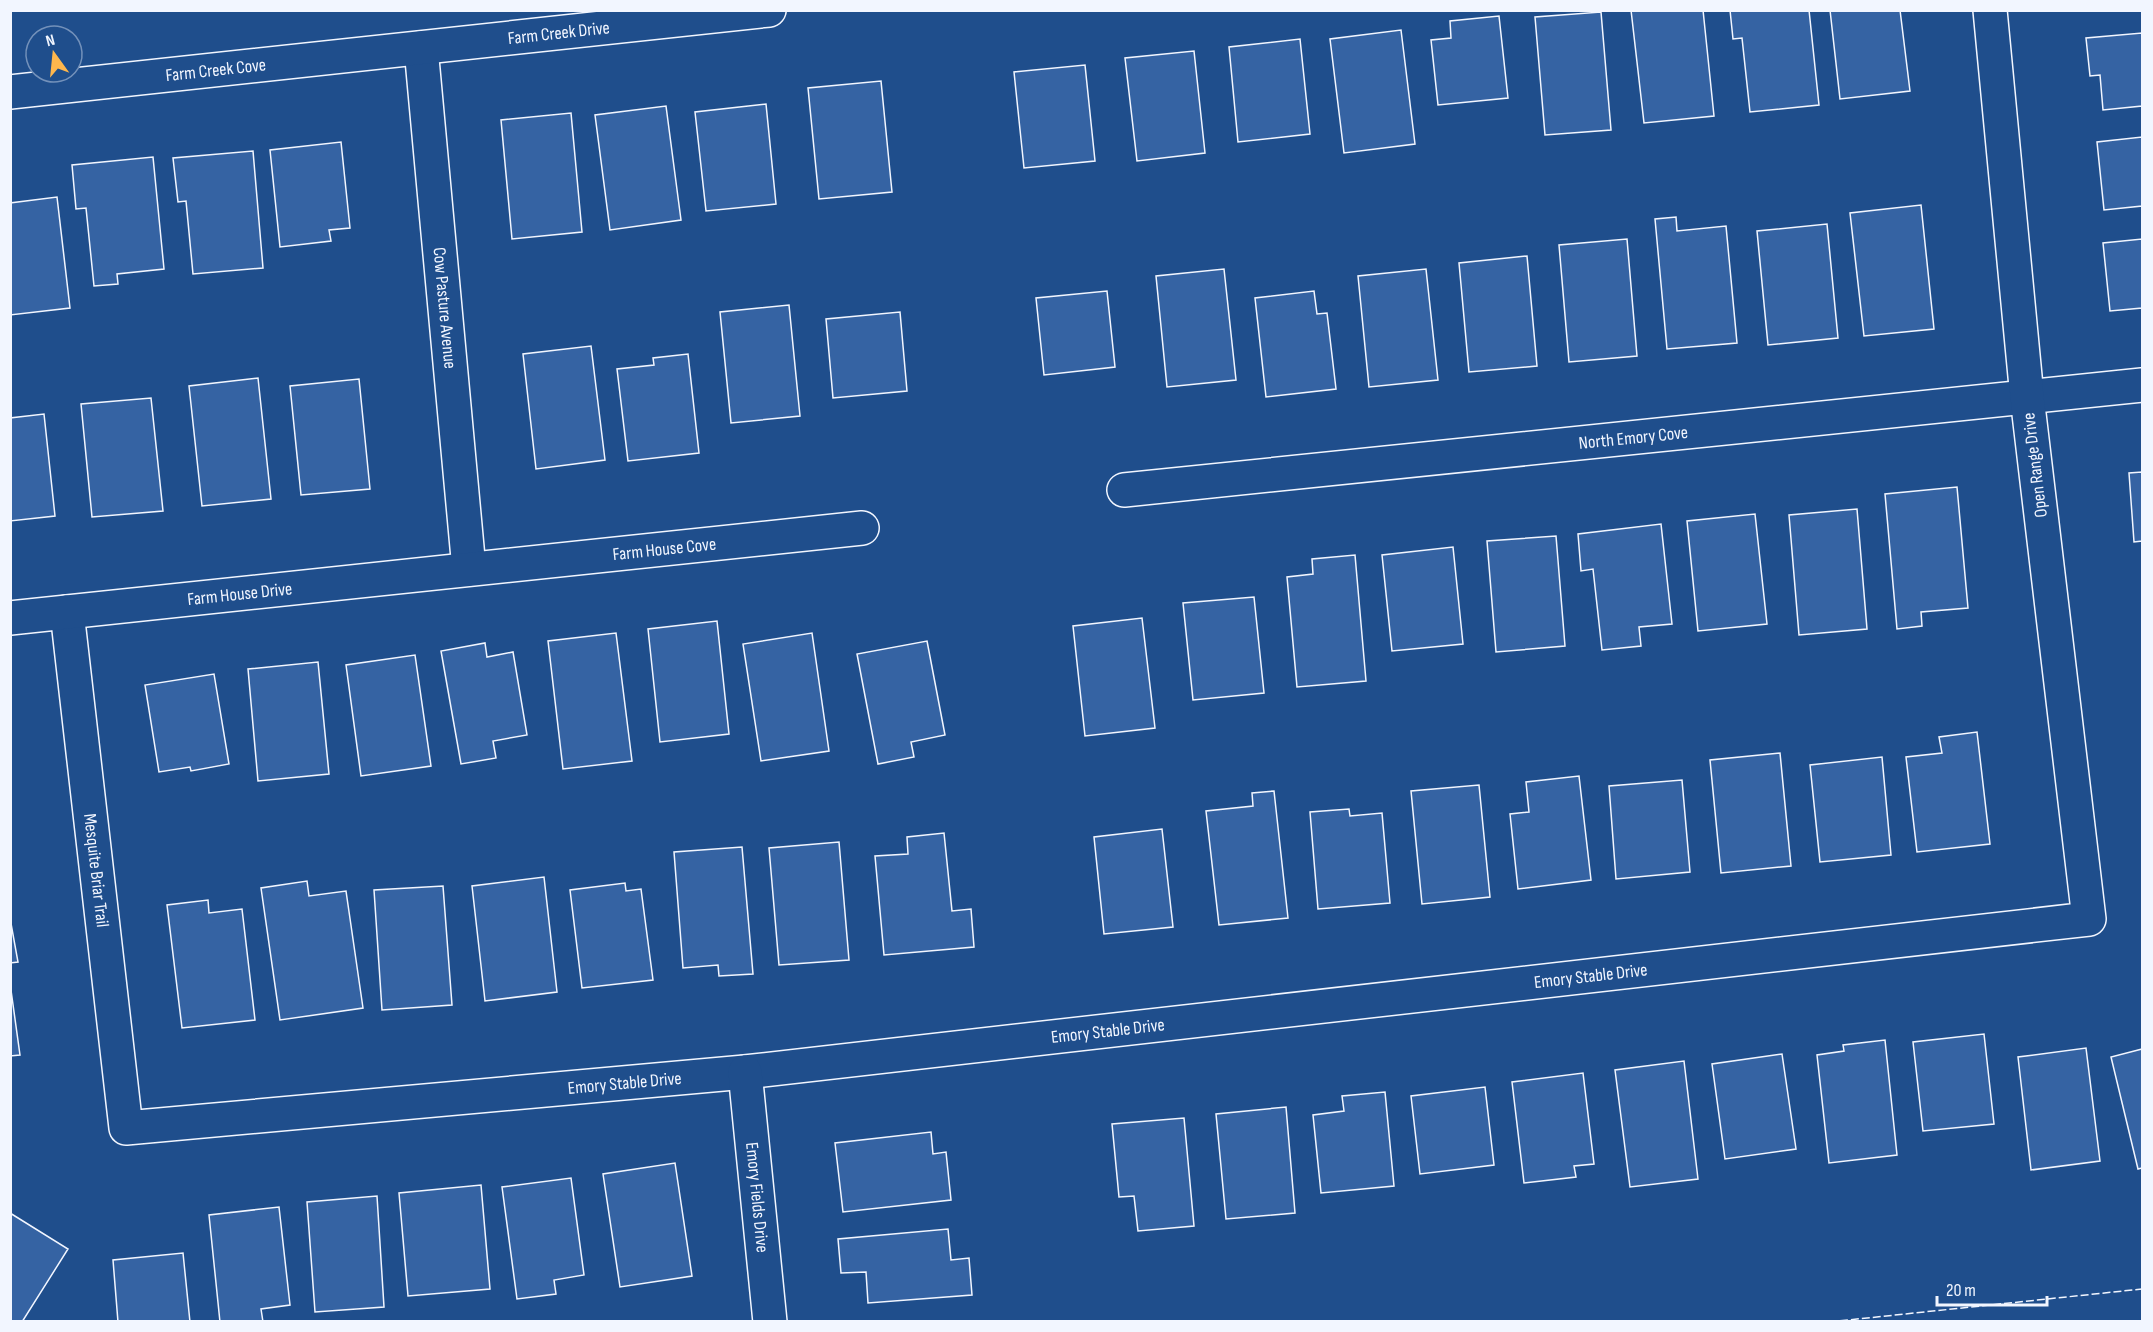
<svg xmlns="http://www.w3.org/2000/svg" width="2153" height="1332" viewBox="0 0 2153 1332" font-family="'Sofia Sans Condensed',sans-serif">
  <rect width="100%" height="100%" fill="#1f4e8c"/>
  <path fill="#3563a3" stroke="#f2f6ff" stroke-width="1.5" d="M1631,10H1703L1714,116L1644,123Z
    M1730,10H1809L1819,105L1750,112L1742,38L1733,39Z
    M1830,10H1900L1910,91L1840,99Z
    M1601,12L1611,130L1545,135L1535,17Z
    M1499,16L1508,98L1438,105L1431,40L1451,38L1450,21Z
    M1401,30L1415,144L1344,153L1330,39Z
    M2142,33V106L2103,110L2100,75L2090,76L2086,38Z
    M1300,39L1310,134L1238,142L1229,47Z
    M1194,51L1205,153L1137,161L1125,58Z
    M1085,65L1095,161L1024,168L1014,72Z
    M881,81L892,192L819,199L808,88Z
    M766,104L776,204L706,211L695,112Z
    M666,106L681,220L610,230L595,115Z
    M571,113L582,232L512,239L501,120Z
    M2142,137V206L2104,210L2097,142Z
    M341,142L350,228L329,230L331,241L280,247L270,150Z
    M253,151L263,268L193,274L186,201L178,202L173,158Z
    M153,157L164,269L117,274L118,284L94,286L86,208L76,209L72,165Z
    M57,197L70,308L10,315V203Z
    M1921,205L1934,329L1864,336L1850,213Z
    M1676,217L1677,231L1726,226L1737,343L1667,349L1655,219Z
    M1827,224L1838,338L1768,345L1757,231Z
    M1627,239L1637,356L1569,362L1559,245Z
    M2142,239V308L2110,311L2103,243Z
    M1527,256L1537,366L1469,372L1459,263Z
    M1224,269L1236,380L1167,387L1156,276Z
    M1426,269L1438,380L1369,387L1358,276Z
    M1107,291L1115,367L1044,375L1036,298Z
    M1314,291L1317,314L1327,313L1336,389L1266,397L1255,298Z
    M789,305L800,416L731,423L720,312Z
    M900,312L907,391L833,398L826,319Z
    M591,346L605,460L536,469L523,354Z
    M688,354L699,453L628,461L617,369L654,365L653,358Z
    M258,378L271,499L202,506L189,386Z
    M359,379L370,489L301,495L290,386Z
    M151,398L163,511L92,517L81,404Z
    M44,414L55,516L10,521V418Z
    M2142,472V541L2134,542L2129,473Z
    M1957,487L1968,608L1921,612L1922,626L1897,629L1885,494Z
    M1857,509L1867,629L1799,635L1789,515Z
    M1755,514L1767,624L1698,631L1687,521Z
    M1661,524L1672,624L1639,627L1641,646L1602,650L1593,569L1581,571L1578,534Z
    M1556,536L1565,646L1496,652L1487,541Z
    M1453,547L1463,644L1392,651L1382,555Z
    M1355,555L1366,681L1297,687L1287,577L1313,574L1312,559Z
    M1254,597L1264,693L1193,700L1183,603Z
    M1142,618L1155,728L1085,736L1073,626Z
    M717,621L729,734L660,742L648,629Z
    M616,633L632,761L563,769L548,641Z
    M812,633L829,751L761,761L743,644Z
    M927,641L945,735L911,742L914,757L878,764L857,654Z
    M485,643L487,657L513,652L527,735L493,741L496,758L461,764L441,651Z
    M415,655L431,766L361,776L346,665Z
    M318,662L329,774L258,781L248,669Z
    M214,674L229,764L191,771L190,767L159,772L145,685Z
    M1977,732L1990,844L1917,852L1906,757L1942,753L1939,737Z
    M1780,753L1791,866L1721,873L1710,760Z
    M1882,757L1891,855L1820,862L1810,765Z
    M1579,776L1591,880L1518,889L1510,814L1529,812L1526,782Z
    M1682,780L1690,872L1616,879L1609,786Z
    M1479,785L1490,897L1422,904L1411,791Z
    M1274,791L1288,918L1219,925L1206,811L1253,806L1252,793Z
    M1349,809L1350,816L1382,813L1390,903L1318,909L1310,812Z
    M1162,829L1173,927L1104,934L1094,837Z
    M944,833L952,911L971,909L974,947L884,955L875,856L908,854L907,837Z
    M839,842L849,960L779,965L769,848Z
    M742,847L753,974L719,976L718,965L683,968L674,852Z
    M544,877L557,992L485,1001L472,886Z
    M307,881L309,896L346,891L363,1008L280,1020L261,888Z
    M625,883L626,891L641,889L653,980L582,988L570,890Z
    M443,886L452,1005L382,1010L374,890Z
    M208,900L209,913L242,909L255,1020L182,1028L167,905Z
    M10,918L18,962L10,963Z
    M10,983L20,1055L10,1056Z
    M1984,1034L1994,1124L1923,1131L1913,1042Z
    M1885,1040L1897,1155L1829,1163L1817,1055L1844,1051L1843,1045Z
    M2086,1048L2100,1161L2031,1170L2018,1057Z
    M2142,1049V1168L2138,1169L2111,1057Z
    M1782,1054L1796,1149L1725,1159L1712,1064Z
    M1684,1061L1698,1179L1630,1187L1615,1070Z
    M1583,1073L1594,1164L1574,1166L1576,1177L1524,1183L1512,1082Z
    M1485,1087L1494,1165L1420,1174L1411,1096Z
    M1385,1092L1394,1186L1321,1193L1313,1115L1344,1111L1342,1096Z
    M1286,1107L1295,1213L1226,1219L1216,1114Z
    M1184,1118L1194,1226L1138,1231L1134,1196L1119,1197L1112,1124Z
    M931,1132L933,1154L946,1152L951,1200L843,1212L835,1143Z
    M675,1163L692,1276L620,1287L603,1174Z
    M571,1178L584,1275L554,1280L556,1294L517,1299L502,1187Z
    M481,1185L490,1289L408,1296L399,1193Z
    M377,1196L384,1307L315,1312L307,1202Z
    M279,1207L290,1305L261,1309L263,1322H220L209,1215Z
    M10,1213L68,1249L22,1322H10Z
    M948,1229L951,1260L969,1258L972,1295L868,1303L866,1272L841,1273L838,1239Z
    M183,1253L190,1322H118L113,1260Z"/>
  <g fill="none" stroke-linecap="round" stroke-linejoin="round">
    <g stroke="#f2f6ff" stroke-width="36">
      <g id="minor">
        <path id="s1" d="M421,48L469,569"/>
        <path id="s2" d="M10,92L769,10"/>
        <path id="s3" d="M1124,490L2142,385"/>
        <path id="s4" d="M67,612L126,1128L745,1072L2089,919L2027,397L1990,10"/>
        <path id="s5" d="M10,618L862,528"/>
        <path id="s6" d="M745,1072L770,1322"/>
      </g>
    </g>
    <use href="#minor" stroke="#1f4e8c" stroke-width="33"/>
    <path stroke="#f2f6ff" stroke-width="1.5" stroke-dasharray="8 3" stroke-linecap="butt" d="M1829,1322L2142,1289"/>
  </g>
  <g text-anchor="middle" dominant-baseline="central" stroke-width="4.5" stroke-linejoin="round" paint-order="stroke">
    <g font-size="18" fill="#f2f6ff" stroke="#1f4e8c">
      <text stroke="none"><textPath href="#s2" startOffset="552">Farm Creek Drive</textPath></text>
      <text stroke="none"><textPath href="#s2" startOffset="207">Farm Creek Cove</textPath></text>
      <text stroke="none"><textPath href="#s1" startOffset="261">Cow Pasture Avenue</textPath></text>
      <text stroke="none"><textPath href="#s3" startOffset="512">North Emory Cove</textPath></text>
      <text transform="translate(2035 465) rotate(-97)">Open Range Drive</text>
      <text stroke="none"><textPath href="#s5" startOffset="658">Farm House Cove</textPath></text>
      <text stroke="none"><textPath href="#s5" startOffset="231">Farm House Drive</textPath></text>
      <text stroke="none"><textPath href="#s4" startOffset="260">Mesquite Briar Trail</textPath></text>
      <text stroke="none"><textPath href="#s4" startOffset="1992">Emory Stable Drive</textPath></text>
      <text stroke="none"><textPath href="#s4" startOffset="1506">Emory Stable Drive</textPath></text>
      <text stroke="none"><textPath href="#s4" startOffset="1020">Emory Stable Drive</textPath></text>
      <text stroke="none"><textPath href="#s6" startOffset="126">Emory Fields Drive</textPath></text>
    </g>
  </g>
  <rect width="2153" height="1332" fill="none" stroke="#f2f6ff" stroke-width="24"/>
  <g transform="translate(54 54) rotate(345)"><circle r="28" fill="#1f4e8c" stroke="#7391ba" stroke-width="1.5"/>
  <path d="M0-4.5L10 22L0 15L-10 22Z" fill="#ffb74d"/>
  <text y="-9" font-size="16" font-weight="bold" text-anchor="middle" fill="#f2f6ff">N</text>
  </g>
  <path d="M1937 1296v9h110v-9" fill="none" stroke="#f2f6ff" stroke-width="3"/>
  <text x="1946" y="1296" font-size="18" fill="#f2f6ff" stroke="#1f4e8c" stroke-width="4.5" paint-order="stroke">20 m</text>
</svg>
